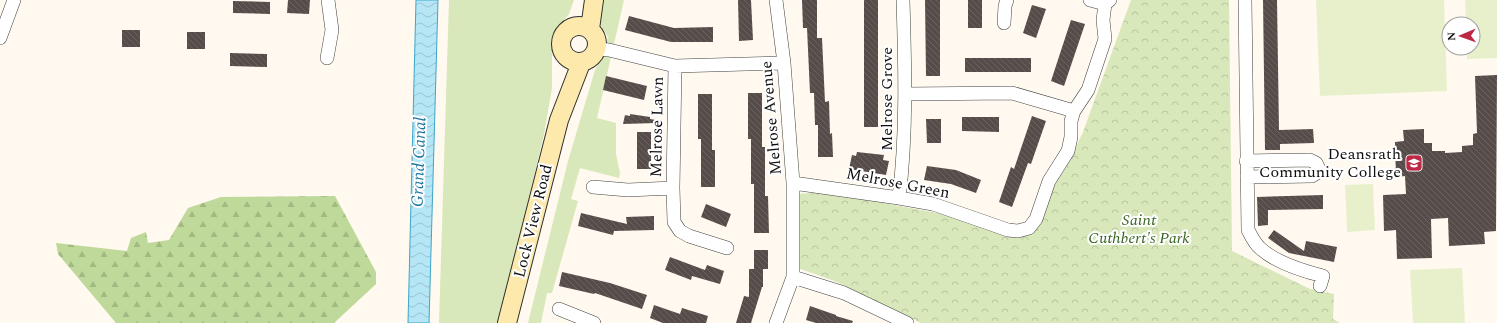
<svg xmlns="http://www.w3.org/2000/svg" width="1497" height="323" viewBox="0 0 1497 323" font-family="Spectral,serif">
  <defs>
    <pattern id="forest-firs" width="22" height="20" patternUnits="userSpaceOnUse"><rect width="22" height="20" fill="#bed999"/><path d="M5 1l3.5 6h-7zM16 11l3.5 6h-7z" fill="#a2b983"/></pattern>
    <pattern id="park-crowns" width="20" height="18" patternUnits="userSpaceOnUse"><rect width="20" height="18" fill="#d8e8ba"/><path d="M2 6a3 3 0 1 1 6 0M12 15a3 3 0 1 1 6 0" fill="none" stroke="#b8c69f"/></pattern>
    <pattern id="water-waves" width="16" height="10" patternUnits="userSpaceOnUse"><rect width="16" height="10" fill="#b5e6f5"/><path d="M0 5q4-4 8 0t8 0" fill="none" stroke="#9ac4d1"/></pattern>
    <pattern id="building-back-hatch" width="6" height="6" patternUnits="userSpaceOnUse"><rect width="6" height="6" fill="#564d4b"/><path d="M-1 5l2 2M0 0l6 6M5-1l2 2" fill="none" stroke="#696261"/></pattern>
  </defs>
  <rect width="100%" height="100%" fill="#fff9ef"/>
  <path fill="#d8e8ba" d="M449,0H574L569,14L554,32L552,54V88L544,134L500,323H439Z
    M604,0H624L597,118L616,123V154L620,173L619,178L580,168L571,199L578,201L552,293H547L541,323H528L568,161L595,70L601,59L608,37L599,22Z"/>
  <path fill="url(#forest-firs)" d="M335,196L376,272V284L334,323H116L58,254L56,243L127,251L131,238L146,232L148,243L169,240L188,208L221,197Z"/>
  <path fill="url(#park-crowns)" d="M1131,0H1229L1232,251L1310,289L1334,294L1333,319L1340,323H921L837,282L798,268L796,194L825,192L953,216L1012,237L1027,236L1040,225L1054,186L1067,166L1083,132Z"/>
  <path fill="#e8f0cb" d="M1316,0H1444L1447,91L1320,96Z
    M1465,0H1497V58L1467,59V48H1473V24H1466Z
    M1373,184L1375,230L1347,232L1345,185Z
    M1462,268L1465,323H1413L1410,270Z"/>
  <path fill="url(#water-waves)" stroke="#3ea5ca" d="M416,0H438L429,323H408Z"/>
  <path fill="url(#building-back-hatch)" d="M288,0H310L309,14L287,13Z
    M738,0H751L753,40L739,41Z
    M802,0H817V38H822L825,102L829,101L830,134L832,133L833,157H818V125H815L814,93H810L807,28H803Z
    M864,0H878V127H864Z
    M925,0H940V76H926Z
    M968,0H982V28H968Z
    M1263,0H1277L1279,130L1313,129L1314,143L1280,144V150H1265Z
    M233,1L270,2V14L233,13Z
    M1032,5L1046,9L1036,38L1023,33Z
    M629,16L674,28L713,27V42H671L625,30Z
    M1071,20L1085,24L1064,86L1051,81Z
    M122,30H140V47H122Z
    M187,32H205V49H187Z
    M230,53L267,54V67L230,66Z
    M965,58H1031V72H965Z
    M1497,75L1496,231L1484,232L1485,244L1449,246L1448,218L1431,219L1432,258L1397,259L1396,230L1384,231L1383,195L1406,194L1405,176L1396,177L1395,142L1404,141L1403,130L1424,129V143H1432V151H1445V153L1462,152V146L1473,145V134L1477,133L1475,76Z
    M606,76L647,86L644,100L603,90Z
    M748,93H762V147H765V196H768L769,233H754V184H751V139H748Z
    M698,94H712V150H715V187H701V139H698Z
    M630,114L650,117V119L656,120V123L623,124L625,115L630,116Z
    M1032,116L1046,121L1031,164L1028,163L1012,207L999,202L1011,167L1014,169Z
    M962,117H999V132L962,131Z
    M926,119H941V143H927Z
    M637,132H651V169H637Z
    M857,152L884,155L883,160L889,161L886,175L849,169L852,155L856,156Z
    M927,166L956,170L981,180L976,193L951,184L924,180Z
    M1323,195V209L1268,210V225L1258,226L1257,197Z
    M706,204L731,214L726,227L701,217Z
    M581,213L627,224L626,217L654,216V230L614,231L613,235L578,226Z
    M1274,230L1304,251L1306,241L1337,247L1334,262L1289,253L1268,238Z
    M754,250H768V269H763V287H762L751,323H736L744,296L749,297V269H754Z
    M670,257L705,270L707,265L724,271L720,284L692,276L691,280L665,270Z
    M562,272L610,283L647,295L642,309L595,293L594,294L559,286Z
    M654,305L680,314L682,308L708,316L706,323H663L650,318Z
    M810,306L836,315V316L853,321L852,323H816L806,320Z"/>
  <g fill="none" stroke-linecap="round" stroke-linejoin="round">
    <g stroke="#414141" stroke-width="14">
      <path id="street" d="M1090,0L1105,4
        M1245,0L1248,230C1251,236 1255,244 1260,248C1275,262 1303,271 1323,276L1320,286
        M1004,23L1005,6L1007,0
        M0,38L14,0
        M597,49L609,50L675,66L784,63
        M327,58L332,30L328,0
        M675,66L673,188L674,222L680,231L689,236L727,248
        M905,94L1012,93L1074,111
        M1246,161L1310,160L1316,163L1319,169L1317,173L1312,176L1247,177
        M793,183L899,198L933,204L1008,230L1018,231L1029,228L1036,219L1049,181L1068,151L1071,137V121L1074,111L1088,90L1105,39L1103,20L1105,4L1110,0
        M593,187L628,190L673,188
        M899,198C907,132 905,66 903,0
        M793,277L844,293L907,323
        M559,309L594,323
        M776,323L793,277V183L784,63L776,0"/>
    </g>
    <g stroke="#303030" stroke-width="20">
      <path id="secondary" d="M561 44a18 18 0 1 1 36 0a18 18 0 1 1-36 0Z
        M590,29L594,0
        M507,323L559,120L581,63"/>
    </g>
    <use href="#street" stroke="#fff" stroke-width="13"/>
    <use href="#secondary" stroke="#fde9ac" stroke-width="18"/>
  </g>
  <defs>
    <g id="school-square" transform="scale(0.9)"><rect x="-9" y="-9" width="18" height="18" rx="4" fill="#bb2944" stroke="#fff"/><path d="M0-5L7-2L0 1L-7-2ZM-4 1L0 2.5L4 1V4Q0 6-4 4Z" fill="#fff"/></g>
  </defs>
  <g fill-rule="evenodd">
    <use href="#school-square" x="1414" y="163"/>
  </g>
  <g text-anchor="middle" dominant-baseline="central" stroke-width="4" stroke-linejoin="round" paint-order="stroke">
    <g font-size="16" fill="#0e0e0e" stroke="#fff">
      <text transform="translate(887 99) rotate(-90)">Melrose Grove</text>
      <text transform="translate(771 118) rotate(-95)">Melrose Avenue</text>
      <text transform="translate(657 127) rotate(-89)">Melrose Lawn</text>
      <text transform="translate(898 183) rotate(11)">Melrose Green</text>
      <text transform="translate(533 221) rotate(-76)">Lock View Road</text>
    </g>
    <g font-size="16" fill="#0e0e0e" stroke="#fff" text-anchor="end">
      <text x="1401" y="154">Deansrath<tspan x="1401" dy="18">Community College</tspan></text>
    </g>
    <g font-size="16" font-style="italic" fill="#376420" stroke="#fff">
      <text x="1139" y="220">Saint<tspan x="1139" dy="18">Cuthbert's Park</tspan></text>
    </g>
    <g font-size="17" font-style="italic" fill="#1a769d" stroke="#fff">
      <text transform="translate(419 162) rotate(-88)">Grand Canal</text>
    </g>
  </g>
  <g transform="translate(1461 36) rotate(268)"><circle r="19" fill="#ffffff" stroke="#9f9f9f"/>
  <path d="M0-3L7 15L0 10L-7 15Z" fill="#bb2944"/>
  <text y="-6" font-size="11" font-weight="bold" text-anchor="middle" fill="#0e0e0e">N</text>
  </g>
</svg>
